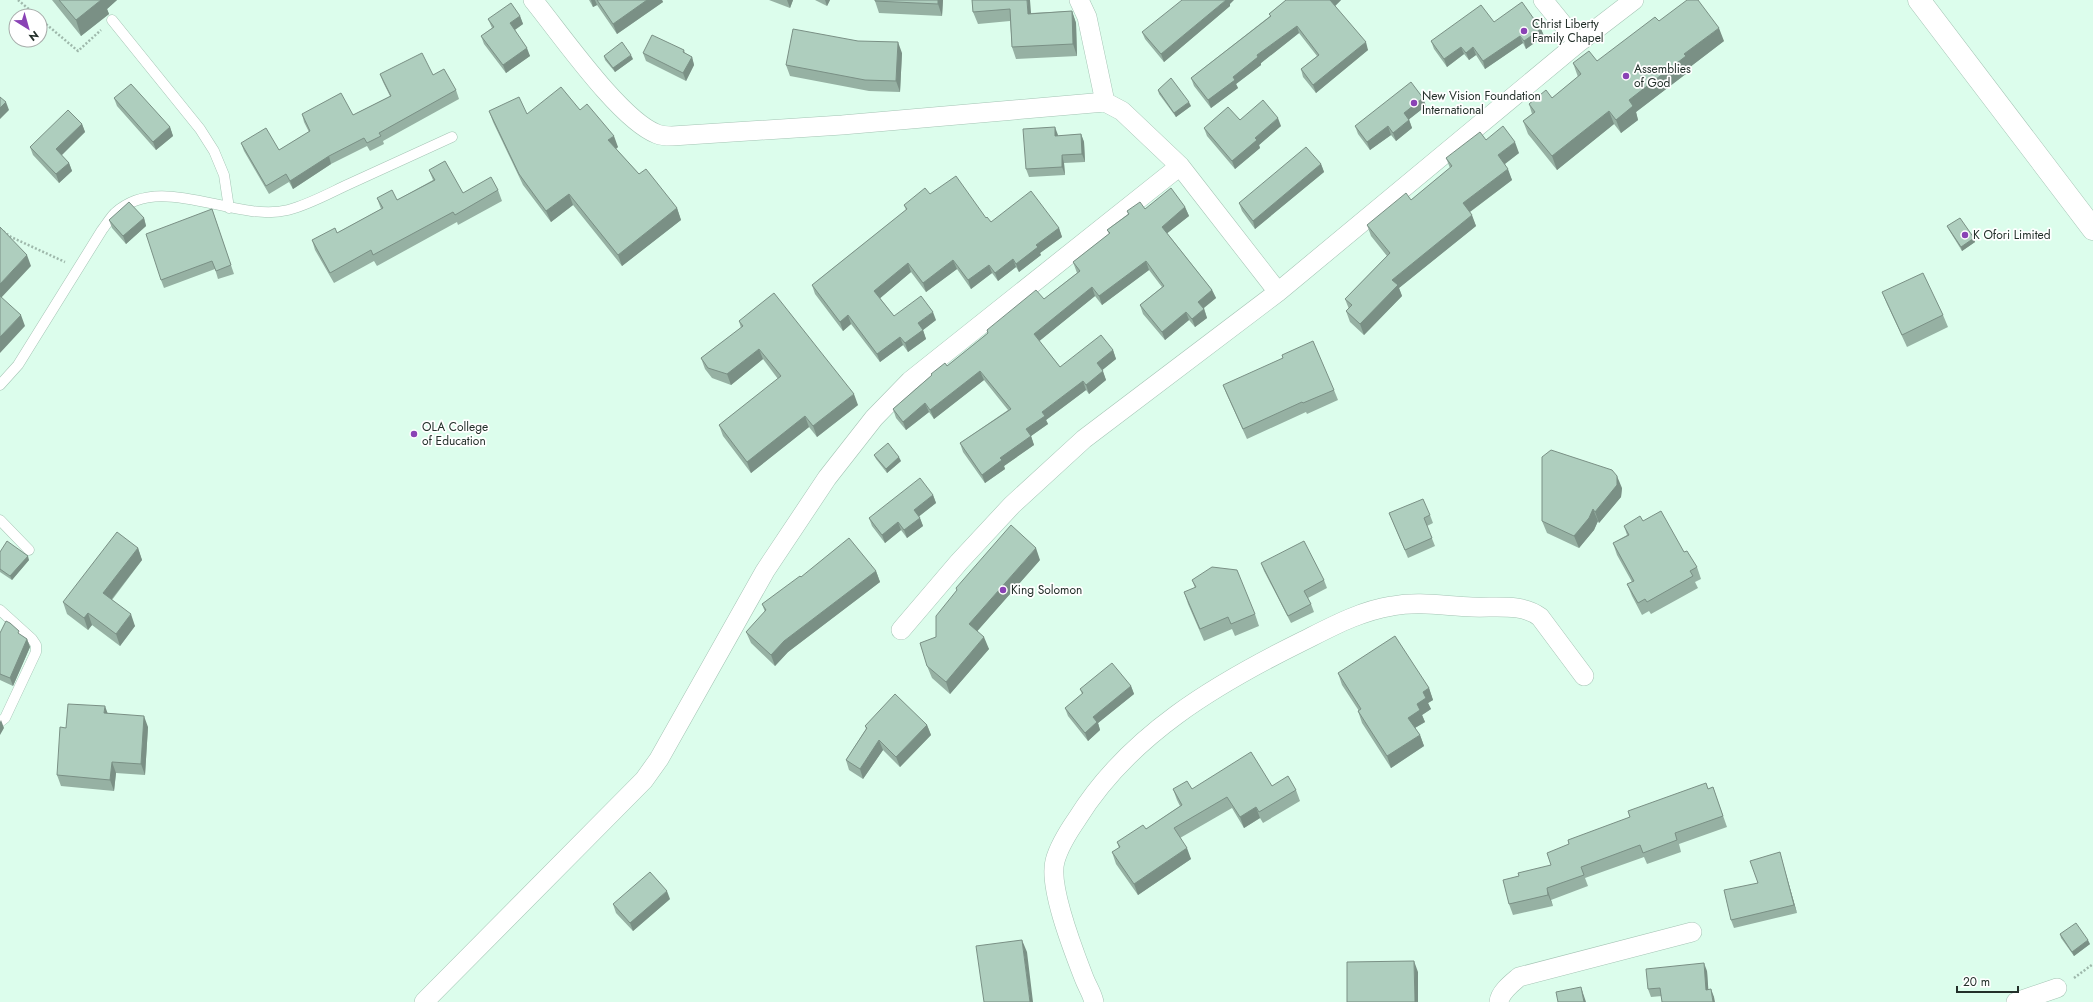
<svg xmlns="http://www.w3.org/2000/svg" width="2093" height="1002" viewBox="0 0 2093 1002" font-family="Jost,sans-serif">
  <rect width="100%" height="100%" fill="#dcfdec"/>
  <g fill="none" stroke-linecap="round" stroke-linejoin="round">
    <g stroke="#a4c4b4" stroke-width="11">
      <path id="service" d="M112,20L200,129L214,151L224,175L229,208
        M0,385L18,365L102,230C106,225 110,218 115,213C161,171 234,223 288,210C308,205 328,194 347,185C382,169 417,153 452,137
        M0,520L29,550
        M0,610L32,639L36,645V652L5,718L0,722"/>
    </g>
    <g stroke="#a4c4b4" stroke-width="20">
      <path id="minor" d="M533,0C560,33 620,120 657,134C662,136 668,136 672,136L842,125L1105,102L1122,111L1180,166L1278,292
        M1079,0L1087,17L1105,102
        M1543,0L1578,43
        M901,630L959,562L1012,505L1084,439L1278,292L1578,43L1634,0
        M424,1002L644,780L659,759L765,571L827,478L874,418L910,381L1180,166
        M1094,1002C1092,993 1087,986 1084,978C1074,952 1048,887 1055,861C1059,846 1068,832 1077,819C1129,735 1216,684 1303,641C1331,627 1360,611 1392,606C1419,601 1445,606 1472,607C1495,608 1522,603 1540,617L1584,676
        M1499,1002C1500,992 1512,983 1519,977L1692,932
        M2016,1002L2057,988"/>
    </g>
    <g stroke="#a4c4b4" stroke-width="23">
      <path id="trunk" d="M1919,0L2093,229"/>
    </g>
    <path stroke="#9eb8ab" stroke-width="2.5" stroke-dasharray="2 2" stroke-linecap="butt" d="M18,0L37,16
      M40,19L78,51L101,30
      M0,229L11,237L65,262
      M2074,978L2093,964"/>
    <use href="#service" stroke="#fff" stroke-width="10"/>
    <use href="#minor" stroke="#fff" stroke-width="19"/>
    <use href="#trunk" stroke="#fff" stroke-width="22"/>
  </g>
  <path fill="#96b1a3" d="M52,0H117L107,9L109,14L81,36Z
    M589,0H662L663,2L617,34L597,5L593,7Z
    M769,0H793L790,8Z
    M815,0H830L827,6Z
    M943,0L942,16L879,13L875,1Z
    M972,0L1031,13L1072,11L1076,23L1077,56L1016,59L1012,47L1010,21L978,24L973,12Z
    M1286,0H1341L1335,6L1368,50L1316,93L1303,77L1301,69L1317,56L1299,33L1261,63V65L1236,84L1238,88L1211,108L1194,86L1191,78L1270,16L1269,14Z
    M1230,4V6L1164,62L1145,39L1142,32Z
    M520,16L523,24L515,30L530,56L506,73L484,44L481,36L492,28L488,19Z
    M1659,21L1724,41L1690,67L1691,70L1636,112L1638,120L1621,133L1614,124L1557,170L1528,134L1523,121L1532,114L1529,104L1552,98L1578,77L1573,63L1597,61Z
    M1494,22L1541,29L1544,36L1526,49L1523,43L1485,69L1476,55L1469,60L1464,54L1447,67L1434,49L1431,41Z
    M684,50L685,53L692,57L694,65L686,81L646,61L643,53Z
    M902,53L900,92L869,91L790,76L786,65Z
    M604,56L633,59L615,72L605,60Z
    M380,74L433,75L456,90L459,99L383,141L384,144L370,151L367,146L331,164L293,189L289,182L269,194L244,151L241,143L279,150L309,132L304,122L302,114L353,115L390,96L383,82Z
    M1158,90L1191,106L1176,117L1159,94Z
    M114,98L170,127L173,136L156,150L117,106Z
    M1423,98L1426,106L1409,119L1412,128L1396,141L1391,135L1370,150L1358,134L1355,126Z
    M580,110L618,147L616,149L639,174L677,208L681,220L622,266L573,205L551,222L523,185L493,122L489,111L527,114Z
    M1240,120L1281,126L1259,145L1260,148L1235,169L1207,136L1204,128Z
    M82,124L85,132L61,155L69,163L72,171L59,183L33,155L30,147Z
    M1081,134L1084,142L1085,162L1064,163L1065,175L1029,177L1026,169L1058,136Z
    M1486,140L1519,153L1505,164L1512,180L1470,212L1476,226L1399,288L1402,296L1364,335L1350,322L1346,311L1349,309L1345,299L1387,256L1371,236L1367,225L1411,200L1450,168L1446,158Z
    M1321,164L1324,172L1255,229L1242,211L1239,203Z
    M429,170L463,193L498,190L502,201L458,225L457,222L377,266L374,261L334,283L315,250L312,240L337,233L381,209L377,198L397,200L433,180Z
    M930,194L986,218L991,222L1059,228L1062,237L1040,253L1041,255L1019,272L1016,267L998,281L992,273L971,289L957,269L926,292L911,272L880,298L894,316L936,320L923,330L926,339L908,352L903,345L880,362L851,324L843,331L815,294L812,285L906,210L904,205Z
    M1185,207L1189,216L1167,233L1212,290L1216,298L1204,308L1207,318L1195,327L1189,320L1165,340L1143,314L1140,305L1162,287L1149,270L1102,305L1095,296L1039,341L1060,367L1113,350L1116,359L1102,370L1106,380L1089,394L1086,390L1046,420L1048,424L1031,436L1034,445L1004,466L1005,469L985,483L963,452L960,443L1008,410L984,380L934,419L929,412L906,430L896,418L893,409L931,376V374L947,366L988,333L987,330L1044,299L1077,273L1073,262L1109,234L1107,230L1128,214L1127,211L1145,209Z
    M212,209L234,274L218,279L215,269L164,288L161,280Z
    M144,218L146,226L126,244L112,228L109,220Z
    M1947,226L1975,242L1962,251L1949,230Z
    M1882,292L1943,315L1948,327L1907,347L1887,304Z
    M739,321L858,405L817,437L809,427L751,473L723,436L719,425L778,379L763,359L731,385L712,378L705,369L701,358L741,328Z
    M1223,385L1334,390L1338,400L1307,414L1306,412L1247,439L1227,395Z
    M874,455L901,461L887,473L876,459Z
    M1622,488L1621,497L1599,523L1598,521L1594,530L1579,548L1547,533L1542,521Z
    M933,495L936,503L919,516L923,526L907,538L901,530L885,543L872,526L869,518Z
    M1389,513L1430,515L1433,523L1427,526L1435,546L1408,558Z
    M1643,521L1684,552L1697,567L1701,579L1695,582L1698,588L1651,614L1649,611L1642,615L1632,596L1627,584L1632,582L1617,555L1613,543L1627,535L1624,526Z
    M138,548L142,560L112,600L135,626L120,646L92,625L88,630L67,614L63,602Z
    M0,552L29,560L12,580L0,572Z
    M1040,560L977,631L989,649L950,694L932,678L927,666L936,637L957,591L956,588Z
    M1261,563L1324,580L1327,588L1308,598L1311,604L1314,612L1291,623L1264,571Z
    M876,571L880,582L788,652L775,666L751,643L746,632L765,612L762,604L801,577Z
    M1192,580L1255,614L1259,626L1235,636L1232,629L1204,641L1188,604L1184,592L1195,588Z
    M0,633L20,635L27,639L30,647L13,686L0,680Z
    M1338,673L1429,688L1433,700L1428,703L1431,709L1422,715L1425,722L1415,728L1420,735L1424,746L1391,768L1362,723L1358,711H1359L1342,685Z
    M1131,686L1134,694L1098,723L1100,730L1088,741L1068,716L1065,708L1082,694L1080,689Z
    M107,713L148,727L145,775L116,773L114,791L61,786L57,775L66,728Z
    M927,725L931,735L900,767L883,750L863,779L849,770L846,760L866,729L865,726Z
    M1272,786L1296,790L1300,801L1263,823L1260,818L1244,828L1232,808L1180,838L1191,859L1138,895L1116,864L1112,852L1119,848L1117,842L1146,829L1180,806L1177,800L1173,789H1192Z
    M1713,787L1727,827L1679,844L1681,852L1647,864L1644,857L1585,878L1588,886L1551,900L1553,906L1513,915L1509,904L1519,876L1551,865L1569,844Z
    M1782,860L1797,913L1734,928L1731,920L1758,883Z
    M670,899L633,931L616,913L613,904Z
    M2060,934L2090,944L2074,956L2061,938Z
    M1707,971L1708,990L1714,997L1662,996L1651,997L1648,989Z"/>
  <path fill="#7a9085" d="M101,0H117L107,9L109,14L81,36L76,20Z
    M591,0H595L597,5L593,7Z
    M647,0H662L663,2L617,34L613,24Z
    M787,0H793L790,8Z
    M825,0H830L827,6Z
    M938,0H943L942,16L938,4Z
    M1027,0H1030L1032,25L1028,14Z
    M1226,0H1234L1230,4V6L1164,62L1161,54Z
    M1330,0H1341L1333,8Z
    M1072,11L1076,23L1077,56L1073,44Z
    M520,16L523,24L513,31L510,23Z
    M1297,26L1299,33L1261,63V65L1236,84L1238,88L1211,108L1208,100L1233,77L1257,55Z
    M1719,28L1724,41L1690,67L1691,70L1636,112L1638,120L1621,133L1616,120L1629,100L1684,54Z
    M1541,29L1544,36L1526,49L1524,41Z
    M1520,36L1523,43L1485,69L1483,61Z
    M898,42L902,53L900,92L896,81Z
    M1366,42L1368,50L1316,93L1313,85Z
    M1461,47L1464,54L1447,67L1444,59Z
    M1473,47L1476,55L1469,60L1466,53Z
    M527,48L530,56L506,73L503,65Z
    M631,55L633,59L615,72L613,68Z
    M692,57L694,65L686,81L683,73Z
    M1423,98L1426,106L1407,121L1404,113Z
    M6,102L9,110L0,119V108Z
    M1189,102L1191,106L1176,117L1174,113Z
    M1609,111L1614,124L1557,170L1552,156Z
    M1278,118L1281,126L1259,145L1260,148L1235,169L1232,161L1255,138Z
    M1409,120L1412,128L1396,141L1393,133Z
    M82,124L85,132L59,158L56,149Z
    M1388,126L1391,135L1370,150L1367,142Z
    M170,127L173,136L156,150L153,142Z
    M1055,127L1058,135V144L1055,136Z
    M1081,134L1084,142L1085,162L1082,154Z
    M614,136L618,147L612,152L608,140Z
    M1515,142L1519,153L1502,166L1498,155Z
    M1062,155L1064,163L1065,175L1062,167Z
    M329,156L331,164L293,189L290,181Z
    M69,163L72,171L59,183L56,174Z
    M1321,164L1324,172L1255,229L1253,221Z
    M1508,169L1512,180L1467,214L1463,203Z
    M569,194L573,205L551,222L546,211Z
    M1185,207L1189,216L1165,235L1162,227Z
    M677,208L681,220L622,266L618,255Z
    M1472,215L1476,226L1399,288L1402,296L1364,335L1360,324L1392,280Z
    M144,218L146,226L126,244L123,236Z
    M1059,228L1062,237L1040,253L1041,255L1019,272L1016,264L1036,245Z
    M1974,238L1975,242L1962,251L1961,247Z
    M27,255L31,266L0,299V284Z
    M1013,259L1016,267L998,281L995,273Z
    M953,260L957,269L926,292L923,283Z
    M1146,261L1149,270L1102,305L1099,296Z
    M908,263L911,272L878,300L874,291Z
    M989,265L992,273L971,289L968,280Z
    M1092,287L1095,296L1037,343L1034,334Z
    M1212,290L1216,298L1201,310L1198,302Z
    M1204,309L1207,318L1195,327L1192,319Z
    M933,312L936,320L923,330L926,339L908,352L905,343L918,323Z
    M1186,312L1189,320L1165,340L1162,332Z
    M21,315L25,326L0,353V337Z
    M848,315L851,324L843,331L840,322Z
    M900,337L903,345L880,362L877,354Z
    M759,349L763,359L731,385L727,374Z
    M1113,350L1116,359L1100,372L1097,363Z
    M980,371L984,380L934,419L930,410Z
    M1103,371L1106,380L1089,394L1086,385Z
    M1083,381L1086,390L1046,420L1048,424L1031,436L1034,445L1004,466L1005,469L985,483L982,475L1000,458L1026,429L1042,412Z
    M854,394L858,405L817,437L813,426Z
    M925,403L929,412L906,430L903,422Z
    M805,416L809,427L751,473L747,462Z
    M899,457L901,461L887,473L886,469Z
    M1617,476L1622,488L1621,497L1599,523L1595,512Z
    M933,495L936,503L917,518L914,510Z
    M1593,509L1598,521L1594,530L1579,548L1574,536Z
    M920,518L923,526L907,538L904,530Z
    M898,522L901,530L885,543L882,535Z
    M138,548L142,560L107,605L103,593Z
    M1036,548L1040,560L973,636L969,624Z
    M28,556L29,560L12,580L10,576Z
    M876,571L880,582L788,652L775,666L771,655L784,641Z
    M88,613L92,625L88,630L84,618Z
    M131,614L135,626L120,646L116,634Z
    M984,637L989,649L950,694L946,682Z
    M27,639L30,647L13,686L10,678Z
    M1131,686L1134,694L1098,723L1100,730L1088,741L1085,733L1093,717Z
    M1429,688L1433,700L1428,703L1431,709L1422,715L1425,722L1413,729L1408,718L1423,692Z
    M105,706L109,717L104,713Z
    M144,716L148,727L145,775L141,764Z
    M1,720L4,728L0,735V722Z
    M927,725L931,735L900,767L896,757Z
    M1420,735L1424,746L1391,768L1387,756Z
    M879,740L883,750L863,779L860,769Z
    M112,762L116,773L114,791L110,780Z
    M1256,807L1260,818L1244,828L1240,817Z
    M1187,848L1191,859L1138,895L1134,884Z
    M1780,852L1782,860L1797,913L1794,905Z
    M1547,888L1553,906L1548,895Z
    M667,891L670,899L633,931L630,923Z
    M1022,940L1027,952L1033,1002H1030Z
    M2088,940L2090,944L2074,956L2072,952Z
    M1414,961L1418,972V1002H1415Z
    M1704,963L1707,971L1709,998L1706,990Z
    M1581,987L1586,1002H1584Z
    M1711,989L1714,997L1715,1002H1713Z"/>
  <path fill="#aecebe" stroke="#7a9085" d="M59,0H101L76,20Z
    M597,0H647L613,24Z
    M875,0H938V4L875,1Z
    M972,0H1027L1028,14L1072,11L1073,44L1012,47L1010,9L973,12Z
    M1182,0H1226L1161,54L1142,32Z
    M1286,0H1330L1366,42L1313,85L1301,69L1319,55L1297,26L1257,55L1258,57L1233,77L1235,80L1208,100L1191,78L1271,16L1269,14Z
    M1687,0H1698L1719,28L1684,54L1686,56L1629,100L1633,106L1616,120L1609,111L1552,156L1523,121L1535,112L1529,104L1546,90L1552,98L1581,74L1573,63L1589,51L1597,61L1655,17L1659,21Z
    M1522,2L1541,29L1524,41L1520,36L1483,61L1473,47L1466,53L1461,47L1444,59L1431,41L1481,5L1494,22Z
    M511,3L520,16L510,23L527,48L503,65L481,36L494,27L488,19Z
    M793,29L858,41L898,42L896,81L865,80L786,65Z
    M652,35L684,50L683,52L692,57L683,73L643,53Z
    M622,42L631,55L613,68L604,56Z
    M422,53L433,75L444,69L456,90L379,133L381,136L367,143L364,138L329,156L290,181L286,174L266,186L241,143L266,128L279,150L310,131L302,114L341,93L353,115L391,96L380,74Z
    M1171,78L1189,102L1174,113L1158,90Z
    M1411,82L1423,98L1404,113L1409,120L1393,133L1388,126L1367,142L1355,126Z
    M131,84L170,127L153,142L114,98Z
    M561,87L580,110L587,104L614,136L608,140L639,174L646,169L677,208L618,255L569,194L546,211L519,174L489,111L519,97L527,114Z
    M0,97L6,102L0,108Z
    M1263,100L1278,118L1255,138L1257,140L1232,161L1204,128L1228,107L1240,120Z
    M68,110L82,124L56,149L69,163L56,174L30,147Z
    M1503,126L1515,142L1498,155L1508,169L1463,203L1472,215L1392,280L1398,285L1360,324L1346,311L1352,305L1345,299L1390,253L1367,225L1406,193L1411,200L1452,166L1446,158L1480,132L1486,140Z
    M1055,127V136L1081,134L1082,154L1062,155V167L1026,169L1023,129Z
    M1306,147L1321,164L1253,221L1239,203Z
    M445,161L463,193L491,177L498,190L455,215L453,212L373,255L371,250L330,273L312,240L335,228L337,233L383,208L377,198L392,190L397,200L435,180L429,170Z
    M956,176L986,218L987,217L991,222L1031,191L1059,228L1036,245L1038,247L1016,264L1013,259L995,273L989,265L968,280L953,260L923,283L908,263L874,291L894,316L921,296L933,312L918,323L923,330L905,343L900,337L877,354L848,315L840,322L812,285L907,209L904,205L925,188L930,194Z
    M1171,188L1185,207L1162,227L1212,290L1198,302L1204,309L1192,319L1186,312L1162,332L1140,305L1164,286L1146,261L1099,296L1092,287L1034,334L1060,367L1101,335L1113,350L1097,363L1103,371L1086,385L1083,381L1042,412L1045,416L1026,429L1031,436L1000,458L1002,460L982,475L960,443L1011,409L980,371L930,410L925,403L903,422L893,409L932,375L931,374L945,363L947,366L988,333L987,330L1036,290L1044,299L1080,271L1073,262L1110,233L1107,230L1129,214L1127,211L1140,202L1145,209Z
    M129,202L144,218L123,236L109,220Z
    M212,209L231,265L216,271L212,261L161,280L146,234Z
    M1960,218L1974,238L1961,247L1947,226Z
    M0,227L27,255L0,284Z
    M1923,273L1943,315L1902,335L1882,292Z
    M774,293L854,394L813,426L805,416L747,462L719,425L781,376L759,349L727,374L708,368L701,358L743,326L739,321Z
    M0,296L21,315L0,337Z
    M1313,341L1334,390L1303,403L1302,402L1243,429L1223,385L1283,358L1282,355Z
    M888,443L899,457L886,469L874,455Z
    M1551,450L1612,470L1617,476V485L1595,512L1593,509L1589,518L1574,536L1542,521V457Z
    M920,478L933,495L914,510L920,518L904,530L898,522L882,535L869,518Z
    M1423,499L1430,515L1424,518L1432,538L1405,550L1389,513Z
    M1661,511L1684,552L1687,551L1697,567L1690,571L1693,576L1647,602L1645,599L1638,603L1627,584L1634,581L1613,543L1629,535L1624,526L1640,516L1643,521Z
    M1011,525L1036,548L969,624L984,637L946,682L927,666L920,643L936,637V616L957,590L956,588Z
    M117,532L138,548L103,593L131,614L116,634L88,613L84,618L63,602Z
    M849,538L876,571L784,641L771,655L746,632L766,610L762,604L800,576L801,577Z
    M7,541L28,556L10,576L0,569V552Z
    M1304,541L1324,580L1304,591L1311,604L1288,616L1261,563Z
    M1212,567L1237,570L1255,614L1231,624L1228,617L1200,629L1184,592L1196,587L1192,580Z
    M6,621L10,623L19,631L18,633L27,639L10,678L0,674V633Z
    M1395,636L1429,688L1423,692L1426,698L1417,704L1420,710L1408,718L1420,735L1387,756L1358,711L1361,709L1338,673Z
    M1112,663L1131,686L1093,717L1097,722L1085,733L1065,708L1083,693L1080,689Z
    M895,694L927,725L896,757L879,740L860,769L846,760L867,728L865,726Z
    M68,704L105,706L104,713L144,716L141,764L112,762L110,780L57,775L60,727L66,728Z
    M1251,752L1272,786L1288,776L1296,790L1259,812L1256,807L1240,817L1227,797L1174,828L1187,848L1134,884L1112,852L1120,847L1117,842L1143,825L1146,829L1182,805L1173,789L1187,781L1192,789Z
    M1706,783L1708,789L1713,787L1723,816L1675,833L1677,840L1643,853L1640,845L1581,867L1584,875L1547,888L1548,895L1509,904L1503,880L1519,876L1518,873L1551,865L1547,853L1569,844L1568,840L1630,817L1628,811Z
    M1780,852L1794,905L1731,920L1724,890L1758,883L1750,861Z
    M650,872L667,891L630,923L613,904Z
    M2076,923L2088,940L2072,952L2060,934Z
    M1022,940L1030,1002H984L976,946Z
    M1414,961L1415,1002H1347V962Z
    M1704,963L1706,990L1711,989L1713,1002H1662L1660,988L1648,989L1646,969Z
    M1581,987L1584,1002H1558L1556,992Z"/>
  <g fill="#8a42b5" stroke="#fff" stroke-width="1.5">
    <circle cx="1524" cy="31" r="4"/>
    <circle cx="1626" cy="76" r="4"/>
    <circle cx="1414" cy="103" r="4"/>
    <circle cx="1965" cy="235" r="4"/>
    <circle cx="414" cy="434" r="4"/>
    <circle cx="1003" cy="590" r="4"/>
  </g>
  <g text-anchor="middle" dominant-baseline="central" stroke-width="3.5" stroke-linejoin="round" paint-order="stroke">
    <g font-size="12" fill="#23302a" stroke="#fff" text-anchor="start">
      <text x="1532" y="24">Christ Liberty<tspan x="1532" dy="14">Family Chapel</tspan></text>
      <text x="1634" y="69">Assemblies<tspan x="1634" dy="14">of God</tspan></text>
      <text x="1422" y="96">New Vision Foundation<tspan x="1422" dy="14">International</tspan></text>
      <text x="1973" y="235">K Ofori Limited</text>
      <text x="422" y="427">OLA College<tspan x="422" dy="14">of Education</tspan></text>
      <text x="1011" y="590">King Solomon</text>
    </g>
  </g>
  <g transform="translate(28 28) rotate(143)"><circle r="19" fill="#ffffff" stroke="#a7acaa"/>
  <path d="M0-3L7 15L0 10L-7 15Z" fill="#8a42b5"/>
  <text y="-6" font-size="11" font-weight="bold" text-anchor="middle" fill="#23302a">N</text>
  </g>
  <path d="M1957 986v6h61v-6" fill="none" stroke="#23302a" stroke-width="2"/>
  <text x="1963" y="986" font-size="12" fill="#23302a" stroke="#ffffff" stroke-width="3" paint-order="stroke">20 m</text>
</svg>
